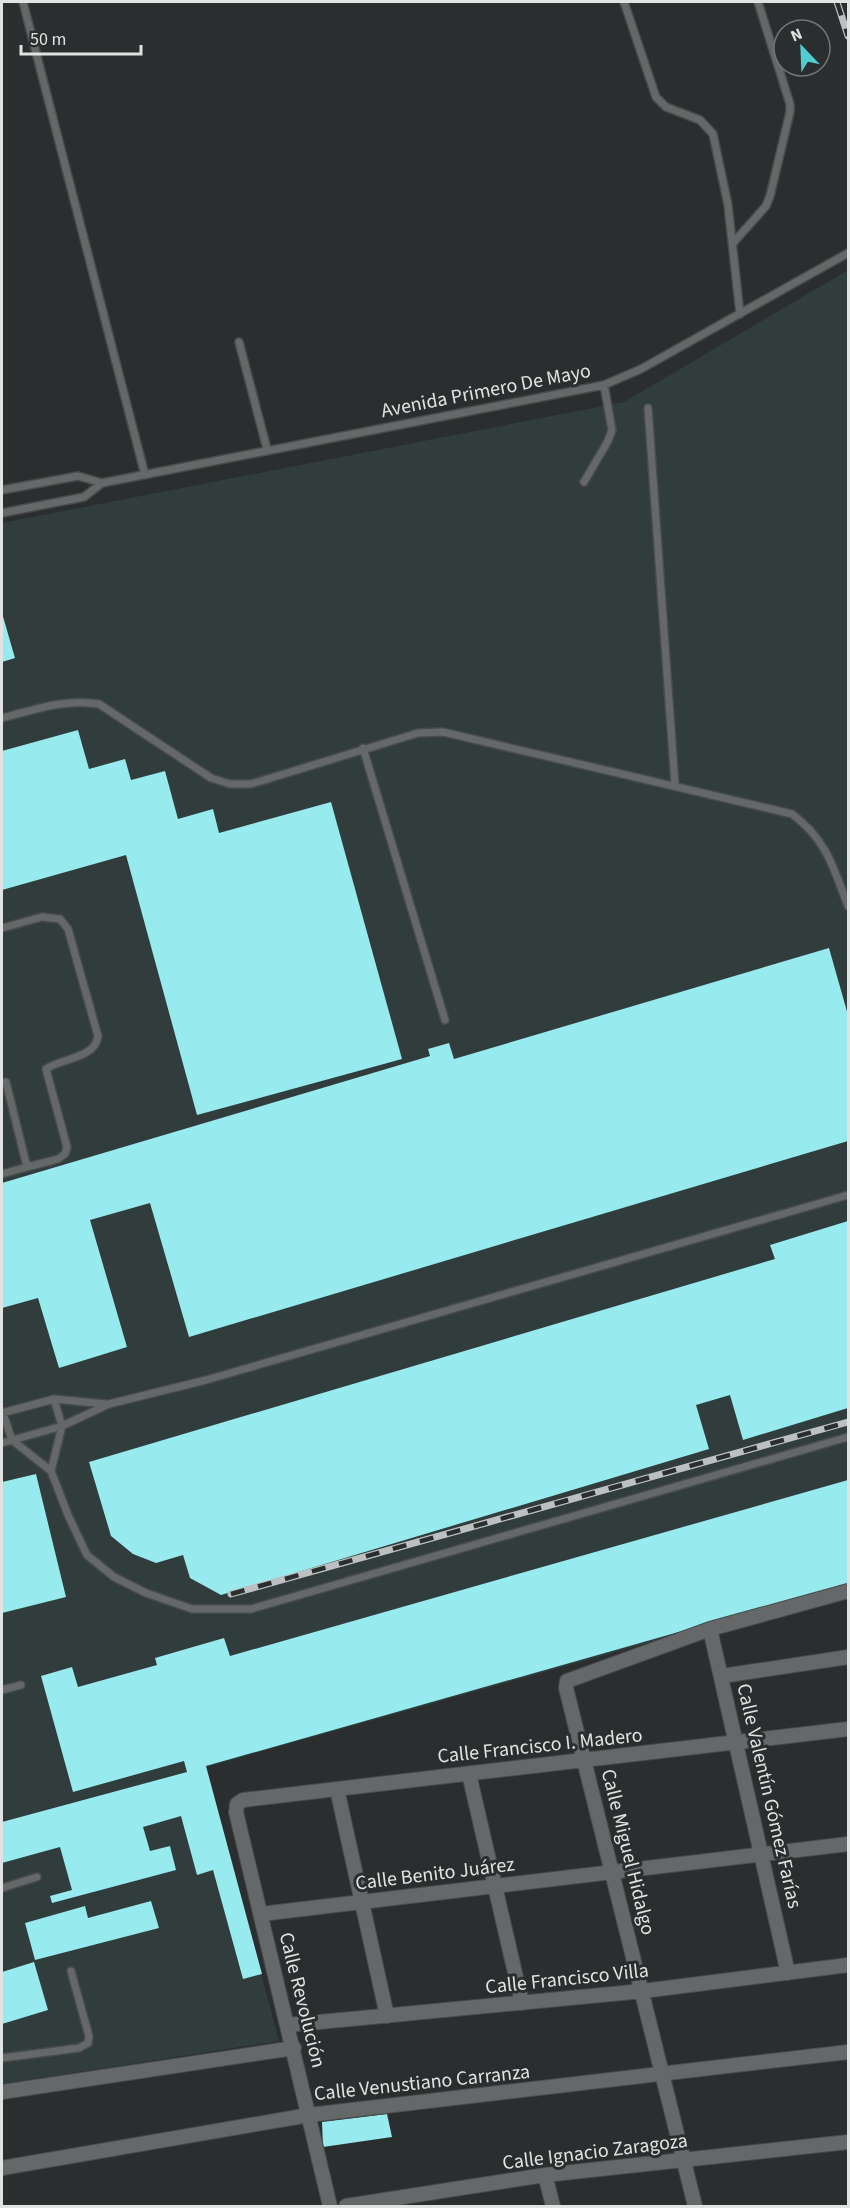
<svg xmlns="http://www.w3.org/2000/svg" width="850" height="2208" viewBox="0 0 850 2208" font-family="'Source Sans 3',sans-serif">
  <rect width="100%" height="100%" fill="#2a2e2e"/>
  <path fill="#313c3c" d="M848,270V1587L206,1767L279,2041L2,2084V523L624,402Z"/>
  <path fill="#97eaed" d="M2,613L15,658L2,662Z
    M78,730L89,769L125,759L131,780L165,771L178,819L213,809L219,833L331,802L402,1059L197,1115L126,855L2,890V751Z
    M829,948L848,1015V1141L189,1337L150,1203L90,1220L127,1347L59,1368L38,1298L2,1308V1183L430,1056L428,1049L449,1043L454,1059Z
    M848,1221V1408L743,1440L730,1395L696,1405L709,1449L221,1595L190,1578L183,1555L156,1563L133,1554L111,1536L89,1462L775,1259L770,1245Z
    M36,1474L66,1597L2,1613V1482Z
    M848,1480V1584L206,1766L262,1974L243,1979L213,1870L197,1875L181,1816L143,1827L150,1851L170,1846L176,1870L52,1903L50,1896L72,1890L60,1847L2,1863V1822L187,1772L184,1761L73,1792L41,1676L72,1667L78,1687L157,1665L155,1658L224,1638L230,1656Z
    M151,1901L159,1928L35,1960L25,1923L85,1906L88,1918Z
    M34,1962L48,2010L2,2024V1972Z
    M387,2114L392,2137L323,2147L322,2122Z"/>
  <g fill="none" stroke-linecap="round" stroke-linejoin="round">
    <g stroke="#494b4b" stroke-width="10">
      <path id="lane" d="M23,2L145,475
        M624,2L656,97L666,107L700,120L713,134L728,205L740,314
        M733,243L766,206L770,196L790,112V104L758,2
        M239,342L267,449
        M648,408L675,785
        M584,482L608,441L612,430L604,385
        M2,490L78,476L102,483
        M2,513L84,497L102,483L604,385L641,369L848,253
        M2,718C34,710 66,698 99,704L211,778L230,784H251L418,733L443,732L792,814C827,840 833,867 848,906
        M363,748L445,1020
        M2,928L42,917L60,919L68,929L98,1036C96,1058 62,1058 46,1069L67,1147L65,1154L58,1159L27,1167
        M2,1174L27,1167L6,1082
        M2,1413L54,1399L106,1404
        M3,1413L12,1440L51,1471L68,1515L87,1555L114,1577L146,1593L192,1609H251L848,1437
        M2,1443L62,1426L109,1404L206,1380L848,1195
        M51,1471L62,1426L54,1399
        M2,1690L21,1685
        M2,1888L37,1877
        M2,2058L79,2048L88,2043L89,2036L71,1971"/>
    </g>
    <g stroke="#494b4b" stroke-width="16">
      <path id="street" d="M710,1629L788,1973
        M722,1676L848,1657
        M469,1774L522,2003
        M337,1789L387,2016
        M261,1914L848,1844
        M288,2025L643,1991L848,1965
        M2,2092L294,2048
        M2,2168L309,2115L848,2052
        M545,2175L553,2206
        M330,2206L236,1812L237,1804L243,1800L848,1729
        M346,2206L545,2175L848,2142
        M695,2206L566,1688L567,1681L710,1629L848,1591"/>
    </g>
    <use href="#lane" stroke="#646868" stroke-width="7"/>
    <use href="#street" stroke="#646868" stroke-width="14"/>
    <g stroke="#bdc0c0" stroke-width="7">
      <path id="rail" d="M837,2L848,36
        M231,1594L848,1422"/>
    </g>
    <use href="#rail" stroke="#2a2e2e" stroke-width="4.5" stroke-dasharray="14" stroke-linecap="butt"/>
  </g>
  <g text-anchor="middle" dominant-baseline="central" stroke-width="6" stroke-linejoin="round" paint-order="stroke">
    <g font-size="20" fill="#e1e3e3" stroke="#2a2e2e">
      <text transform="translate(486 391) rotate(-11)">Avenida Primero De Mayo</text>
      <text transform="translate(540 1746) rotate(-6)">Calle Francisco I. Madero</text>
      <text transform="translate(769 1796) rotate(77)">Calle Valentín Gómez Farías</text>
      <text transform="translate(628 1852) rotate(76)">Calle Miguel Hidalgo</text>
      <text transform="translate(435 1874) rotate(-7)">Calle Benito Juárez</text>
      <text transform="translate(567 1979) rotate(-6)">Calle Francisco Villa</text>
      <text transform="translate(302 2000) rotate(76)">Calle Revolución</text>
      <text transform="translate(422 2083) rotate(-6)">Calle Venustiano Carranza</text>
      <text transform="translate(595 2152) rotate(-7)">Calle Ignacio Zaragoza</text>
    </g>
  </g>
  <rect width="850" height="2208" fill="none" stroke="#e1e3e3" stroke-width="6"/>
  <g transform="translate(802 48) rotate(337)"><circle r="28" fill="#2a2e2e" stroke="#737676" stroke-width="1.5"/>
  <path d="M0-4.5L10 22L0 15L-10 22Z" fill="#51ccd2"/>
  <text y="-9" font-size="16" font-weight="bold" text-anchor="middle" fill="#e1e3e3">N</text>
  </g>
  <path d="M21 45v9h120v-9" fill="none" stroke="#e1e3e3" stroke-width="3"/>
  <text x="30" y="45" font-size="18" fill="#e1e3e3" stroke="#2a2e2e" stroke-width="4.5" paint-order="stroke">50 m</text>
</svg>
